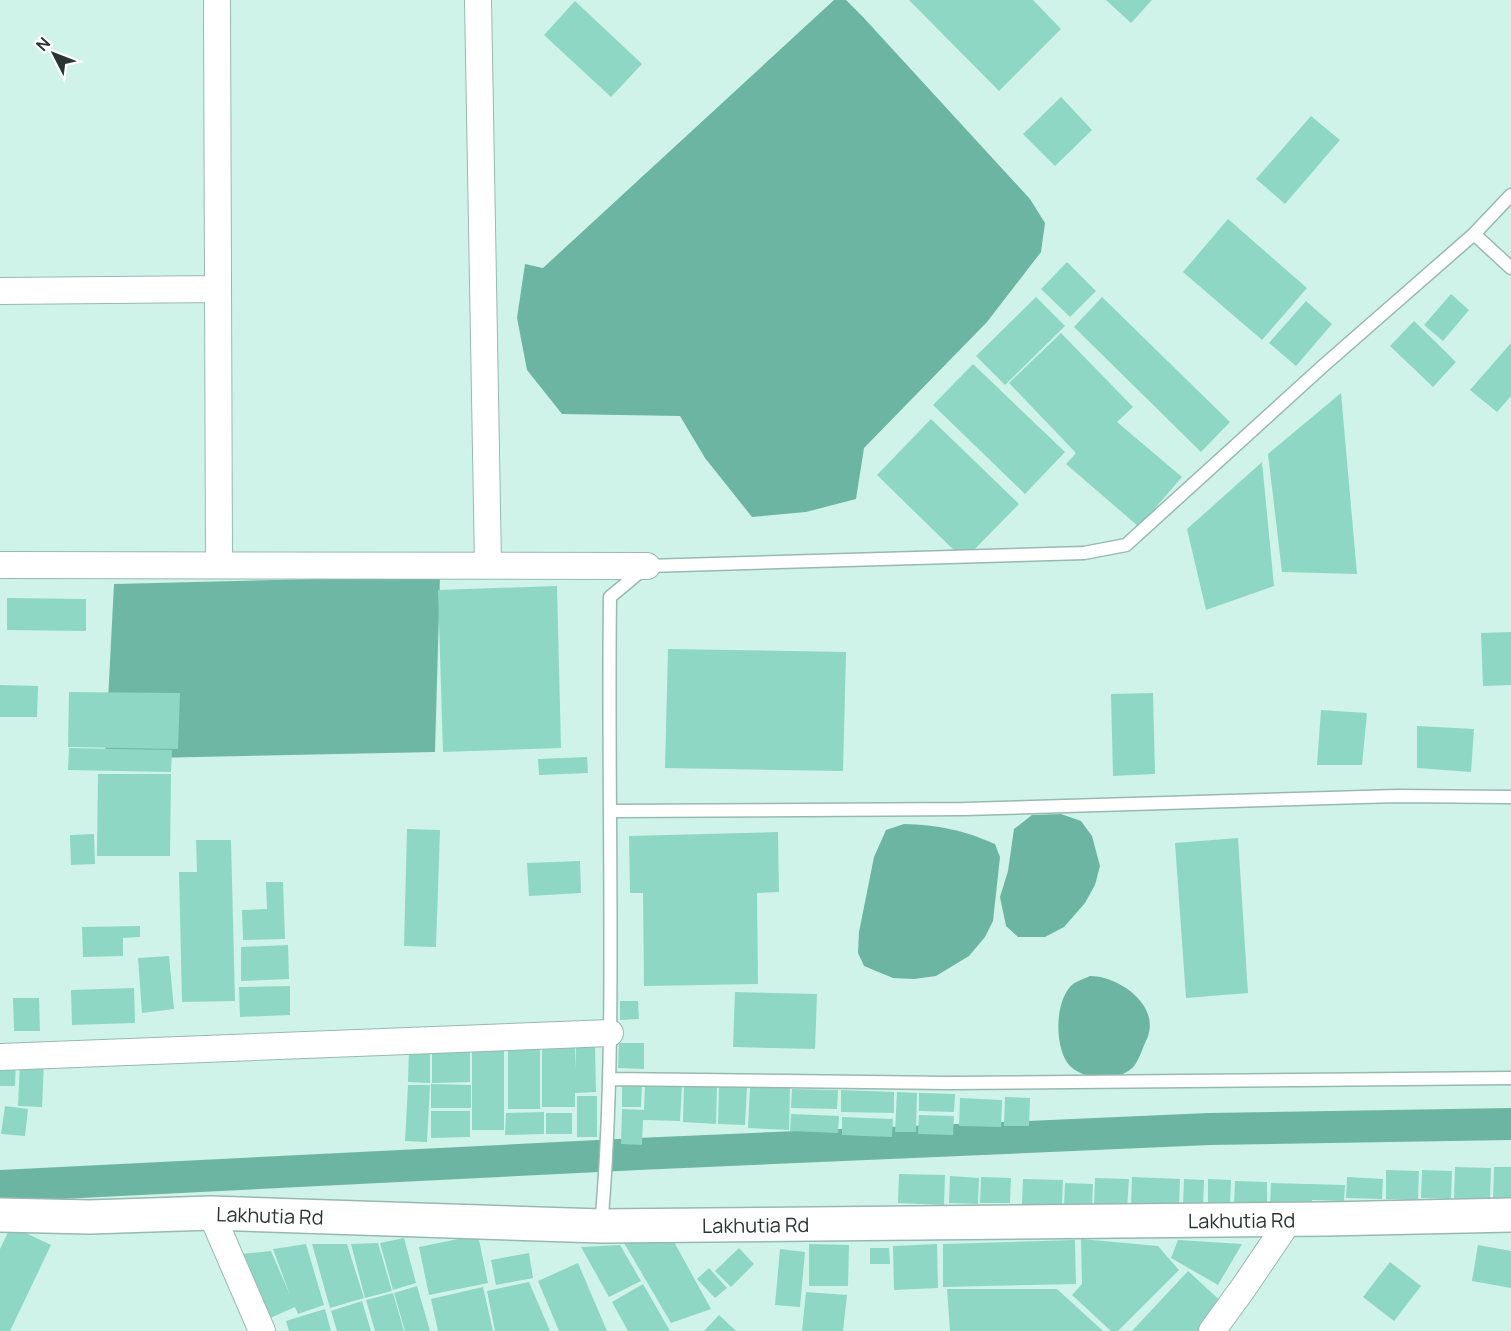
<svg xmlns="http://www.w3.org/2000/svg" width="1511" height="1331" viewBox="0 0 1511 1331" font-family="Manrope,sans-serif">
  <rect width="100%" height="100%" fill="#d0f3e9"/>
  <path fill="#6fb7a5" d="M440,576L435,752L105,759L114,584Z"/>
  <path fill="#6cb5a3" d="M834,0H846L863,17L1030,199L1045,223L1041,252L987,322L864,448L856,499L806,512L752,517L705,458L680,416L562,414L527,370L517,318L525,264L543,268Z
    M1061,814L1081,821L1092,836L1100,866L1095,885L1085,903L1064,927L1045,937H1018L1006,926L1000,897L1008,871L1014,829L1032,815Z
    M904,824C938,825 963,830 995,844L1000,857L993,921L985,937L969,956L936,976L914,979L893,978L864,966L858,953L859,932L874,857L886,830Z
    M1090,976C1120,976 1163,1007 1146,1041C1142,1049 1138,1064 1131,1069C1116,1082 1084,1080 1070,1066C1054,1049 1054,1000 1073,984C1077,981 1084,979 1090,976Z"/>
  <g fill="none" stroke-linecap="round" stroke-linejoin="round">
    <path stroke="#6cb5a3" stroke-width="32" d="M0,1186L638,1154L1209,1129L1511,1124"/>
  </g>
  <path fill="#8ed7c4" d="M909,0H1033L1061,29L999,91Z
    M1106,0H1152L1131,23Z
    M575,1L642,64L611,97L544,35Z
    M1061,97L1092,130L1055,166L1023,134Z
    M1311,116L1340,140L1285,204L1256,179Z
    M1228,219L1307,288L1262,340L1183,272Z
    M1067,262L1096,291L1070,317L1041,289Z
    M1451,294L1469,310L1443,341L1424,325Z
    M1036,297L1065,326L1005,385L976,356Z
    M1102,297L1230,422L1201,452L1074,327Z
    M1306,301L1332,324L1296,366L1269,343Z
    M1414,321L1456,362L1433,387L1390,346Z
    M1061,333L1133,407L1117,422L1182,477L1139,527L1066,464L1076,453L1009,383Z
    M1511,343V396L1497,412L1470,390Z
    M973,364L1065,452L1025,494L933,405Z
    M1341,393L1357,574L1282,572L1268,454Z
    M931,419L1019,504L964,560L877,475Z
    M1262,462L1274,586L1206,610L1187,529Z
    M557,586L561,748L443,752L438,590Z
    M7,598L86,599V631L7,630Z
    M1511,632V685L1483,686L1481,633Z
    M668,649L846,652L843,771L665,768Z
    M0,685L38,686L37,717H0Z
    M69,692L180,693L178,749L68,747Z
    M1153,693L1155,774L1113,776L1111,694Z
    M1321,710L1367,713L1362,765H1317Z
    M1417,726L1474,729L1471,772L1417,768Z
    M69,748L172,750L171,772L68,770Z
    M587,757L588,773L539,775L538,759Z
    M98,774H171L170,856H97Z
    M407,829L440,830L436,947L404,946Z
    M778,832L779,892L757,893L758,984L644,986L643,893H630L629,836Z
    M94,834L95,864L71,865L70,835Z
    M1238,838L1248,993L1186,998L1175,843Z
    M196,840H231L235,1001L182,1002L179,872H197Z
    M580,861L581,893L529,896L527,863Z
    M266,882H283L285,939L243,940L242,910L267,909Z
    M140,926V937L123,938V956L83,957L82,927Z
    M288,945L289,979L241,981V947Z
    M169,956L174,1009L142,1013L138,958Z
    M290,986V1015L240,1017L239,987Z
    M134,988L135,1023L72,1025L71,990Z
    M735,992L817,994L815,1049L733,1047Z
    M13,998H39L40,1031H14Z
    M620,1001H638L639,1019L620,1020Z
    M619,1043H644V1069L618,1068Z
    M576,1046H595L596,1092L575,1093V1107H542V1047H575L576,1070Z
    M409,1048L430,1049V1083L408,1082Z
    M472,1048H504V1130H472Z
    M508,1048H540V1109H508Z
    M432,1049H470V1082L432,1083Z
    M0,1060H16L15,1086H0Z
    M20,1061L44,1062L42,1107L18,1106Z
    M622,1083H642L641,1107H622Z
    M431,1084L471,1085V1108H431Z
    M645,1084L682,1085L680,1121L643,1120L642,1145L621,1144L622,1109L644,1110Z
    M408,1085H430L427,1142L405,1141Z
    M684,1086L717,1087L716,1124L683,1122Z
    M719,1086L747,1087L745,1125L718,1124Z
    M750,1087L790,1088L789,1130L748,1128Z
    M792,1089L838,1090L837,1109L791,1108Z
    M841,1090L894,1092V1113L841,1112Z
    M897,1092L917,1093L916,1132H895Z
    M919,1093L955,1094L954,1112L919,1111Z
    M577,1096H597V1137H577Z
    M1005,1097L1030,1098L1029,1126H1004Z
    M960,1098L1002,1100L1001,1127L959,1126Z
    M5,1106L28,1109L25,1136L1,1134Z
    M431,1111H470V1137L431,1138Z
    M544,1112V1134L505,1135L506,1113Z
    M546,1113H572V1134H546Z
    M791,1114L839,1116L838,1133L790,1131Z
    M919,1115L954,1116L953,1135L918,1134Z
    M842,1117L893,1119L892,1137L842,1135Z
    M1455,1167L1491,1168L1490,1200L1454,1198Z
    M1494,1167H1511V1200H1493Z
    M1386,1170L1419,1171L1418,1200L1386,1199Z
    M1422,1170L1452,1171L1451,1199L1421,1198Z
    M899,1174L945,1175L944,1205L898,1203Z
    M950,1176L979,1178L978,1204L949,1203Z
    M981,1177L1011,1178L1010,1203H980Z
    M1132,1177L1180,1179L1179,1208L1131,1206Z
    M1347,1177L1383,1179L1382,1199L1346,1198Z
    M1095,1178L1129,1179L1127,1208L1094,1207Z
    M1023,1179L1063,1180L1062,1205L1022,1204Z
    M1184,1179L1204,1180L1203,1207L1183,1206Z
    M1208,1179L1231,1180L1230,1206L1208,1205Z
    M1235,1181L1267,1182V1206L1234,1205Z
    M1065,1183L1093,1184L1092,1206H1064Z
    M1271,1183L1345,1185L1344,1201L1312,1200V1208L1270,1207Z
    M11,1226L51,1245L10,1331H0V1249Z
    M478,1235L488,1283L429,1295L419,1247Z
    M404,1238L416,1283L393,1290L380,1243Z
    M1081,1239L1158,1246L1179,1270L1118,1331H1111L1072,1295L1082,1284Z
    M673,1240L711,1309L671,1323L624,1243Z
    M1075,1240L1076,1284L943,1287V1244Z
    M1178,1240L1242,1244L1218,1285L1171,1258Z
    M378,1243L392,1291L365,1298L351,1244Z
    M306,1244L324,1305L298,1314L295,1307L259,1323L231,1255L271,1251L290,1295L273,1249Z
    M312,1244H347L364,1298L330,1308Z
    M809,1244L849,1245L848,1286H809Z
    M937,1244L938,1288L894,1290L893,1246Z
    M620,1245L641,1281L609,1297L581,1247Z
    M1478,1245L1511,1251V1288L1472,1281Z
    M739,1248L754,1264L731,1287L715,1271Z
    M870,1248H889L890,1264H870Z
    M780,1249L805,1252L800,1307L775,1305Z
    M529,1253L533,1278L496,1285L491,1260Z
    M1390,1262L1421,1286L1394,1321L1363,1297Z
    M578,1263L607,1331H559L538,1281Z
    M709,1268L727,1288L715,1298L697,1279Z
    M1188,1271L1224,1304L1199,1331H1132Z
    M529,1282L550,1331H495L487,1291Z
    M643,1284L670,1331H628L612,1302Z
    M417,1286L430,1331H405L394,1293Z
    M483,1287L493,1331H438L431,1299Z
    M947,1289H1057L1103,1331H950Z
    M806,1292L847,1295L843,1331H802Z
    M393,1293L404,1331H375L366,1300Z
    M362,1301L371,1331H337L331,1311Z
    M325,1309L331,1331H289L286,1321Z
    M719,1315L736,1331H704Z"/>
  <g fill="none" stroke-linecap="round" stroke-linejoin="round">
    <g stroke="#98b9b0" stroke-width="15">
      <path id="lane" d="M1474,234L1511,268
        M611,811L965,809L1397,796L1511,797
        M609,1079L949,1083L1511,1078
        M601,1226C607,1162 609,1098 610,1035C612,889 608,743 610,597L647,566L1084,553L1126,545L1323,366L1474,234L1511,195"/>
    </g>
    <g stroke="#98b9b0" stroke-width="28">
      <path id="street" d="M217,0L219,565
        M478,0L488,565
        M0,291L218,289
        M0,565L647,566
        M0,1057L610,1033
        M211,1213L262,1331
        M1212,1331L1244,1287L1290,1219"/>
    </g>
    <g stroke="#98b9b0" stroke-width="36">
      <g id="secondary">
        <path id="s1" d="M0,1215L90,1217L211,1213L601,1226L1326,1219L1511,1215"/>
      </g>
    </g>
    <use href="#lane" stroke="#fff" stroke-width="12"/>
    <use href="#street" stroke="#fff" stroke-width="26"/>
    <use href="#secondary" stroke="#fff" stroke-width="33"/>
  </g>
  <g text-anchor="middle" dominant-baseline="central" stroke-width="6" stroke-linejoin="round" paint-order="stroke">
    <g font-size="20" fill="#283532" stroke="#fff">
      <text stroke="none"><textPath href="#s1" startOffset="270">Lakhutia Rd</textPath></text>
      <text stroke="none"><textPath href="#s1" startOffset="1242">Lakhutia Rd</textPath></text>
      <text stroke="none"><textPath href="#s1" startOffset="756">Lakhutia Rd</textPath></text>
    </g>
  </g>
  <g transform="translate(54 54) rotate(312)" stroke="#ffffff" stroke-width="4.5" paint-order="stroke">
  <path d="M0-4.5L10 22L0 15L-10 22Z" fill="#283532"/>
  <text y="-9" font-size="16" font-weight="bold" text-anchor="middle" fill="#283532">N</text>
  </g>
</svg>
